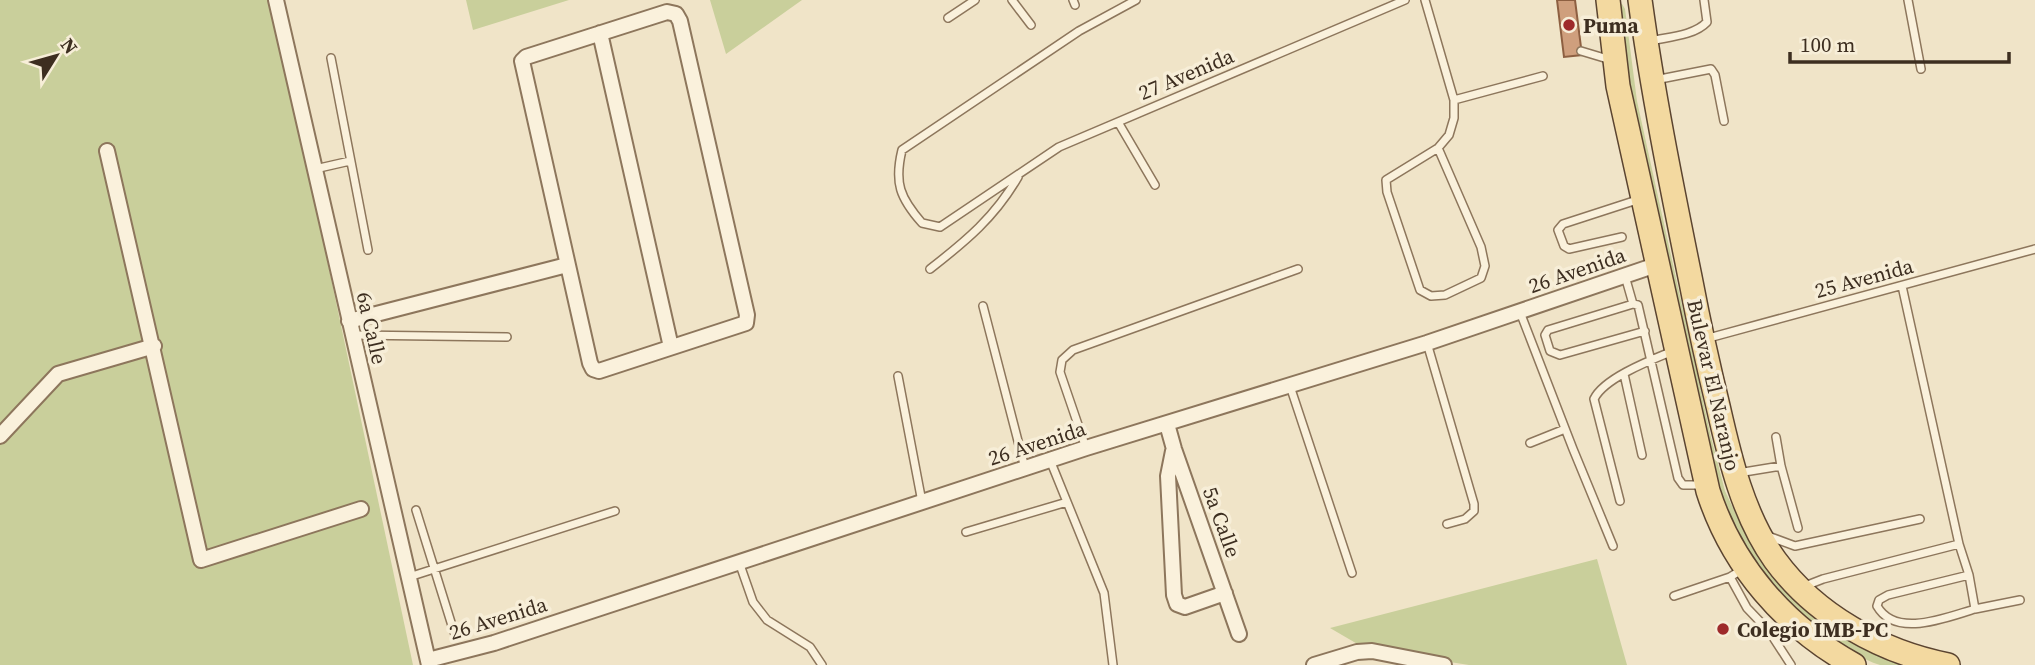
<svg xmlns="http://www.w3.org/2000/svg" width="2035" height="665" viewBox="0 0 2035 665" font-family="'Source Serif 4',serif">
  <rect width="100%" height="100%" fill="#f0e4c8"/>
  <path fill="#c9cf9b" d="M0,0H272L413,665H0Z
    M466,0H569L473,30Z
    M710,0H802L726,54Z
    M1618,4H1622L1625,9L1637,101L1711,437L1725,491L1742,527L1763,561L1830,627L1866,649L1902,665C1895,665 1887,665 1880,665C1862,660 1844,646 1828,635C1775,597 1738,548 1716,486L1632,104Z
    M1597,559L1627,665H1469L1366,649L1330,628Z"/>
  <path fill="#cf9f7d" stroke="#8d5f41" stroke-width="2" d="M1557,0H1575L1582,55L1564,57Z"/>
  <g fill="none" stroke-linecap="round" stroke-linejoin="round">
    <g stroke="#8d765c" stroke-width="10">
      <path id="lane" d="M1012,0L1031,25
        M1073,0L1075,5
        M1136,0L1079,31L902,150C894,183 900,198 922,223L940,227L1059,147L1405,0
        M1425,0L1454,100V118L1449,135L1438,148L1386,180L1387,192L1420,290L1431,296L1445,295L1481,278L1485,266L1481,247L1438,148
        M1908,0L1921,69
        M948,18L975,0
        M1650,41C1667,37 1694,36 1707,22L1704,0
        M1581,51L1611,60
        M331,58L368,250
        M1655,80L1711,69L1715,75L1724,121
        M1454,100L1543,76
        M1118,122L1155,185
        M315,169L350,161
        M1622,237L1569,249L1564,246L1558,230L1563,224L1640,199
        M930,269C966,241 995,217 1018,177
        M1625,276L1633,304
        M983,306L1025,468
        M1520,312L1573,449L1613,546
        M1645,331L1560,355L1550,351L1545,335L1548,330L1633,304L1638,305L1678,478L1683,485H1703
        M353,335L507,337
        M1705,339L2035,249
        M1427,343L1474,504V511L1465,519L1447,524
        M1624,374L1642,455
        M898,376L922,502
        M1290,386L1352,573
        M1776,437L1781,466L1798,528
        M1530,443L1565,429
        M1086,448L1060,372L1062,360L1073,350L1298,269
        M1050,460L1104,593L1113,665
        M1738,473L1781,466
        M1620,501L1594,399C1604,378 1651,360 1673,351
        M416,510L454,632
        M966,532L1067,502
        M1768,536L1795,546L1920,519
        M1959,544L1969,575L1975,609L2020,600
        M739,562L753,602L767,620L810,647L822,665
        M1743,569L1730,577L1747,608L1769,631L1791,665
        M1969,575L1888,595L1879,600L1877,606C1896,639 1947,617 1975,609
        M409,577L615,511
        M1805,586L1823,579L1959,544L1902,286
        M1674,596L1730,577"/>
    </g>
    <g stroke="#8d765c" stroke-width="18">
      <path id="street" d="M276,0L429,665
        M667,12L676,14L680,21L747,315L746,323L599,371L593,369L590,363L522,61L526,57Z
        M600,33L671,347
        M107,151L201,560L361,509
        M349,321L567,265
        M1167,424L1174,449L1239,634
        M0,436L58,374L154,346
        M1173,451L1168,476L1174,595L1177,604L1185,607L1225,593
        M428,660L494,643L1086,448L1427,343L1659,264
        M1314,665L1357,652L1372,651L1444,665"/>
    </g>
    <g stroke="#5b4430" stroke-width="26">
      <path id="primary" d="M1608,0L1618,86L1708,491C1732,566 1785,627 1854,665
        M1640,0C1653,95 1672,188 1691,282C1699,324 1708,365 1718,406C1730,459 1743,515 1775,560C1815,615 1881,652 1948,665"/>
    </g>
    <use href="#lane" stroke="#faf1dc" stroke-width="7"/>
    <use href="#street" stroke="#faf1dc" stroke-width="14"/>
    <use href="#primary" stroke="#f3d9a0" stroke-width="23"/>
  </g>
  <g fill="#9e2a2b" stroke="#f7eed8" stroke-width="2.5">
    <circle cx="1569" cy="25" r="7"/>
    <circle cx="1723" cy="629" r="7"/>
  </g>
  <g text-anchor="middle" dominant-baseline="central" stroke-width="7" stroke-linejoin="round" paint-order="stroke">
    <g font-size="21" font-weight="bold" fill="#3d2e20" stroke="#f7eed8" text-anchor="start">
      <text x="1583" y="25">Puma</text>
      <text x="1737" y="629">Colegio IMB-PC</text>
    </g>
    <g font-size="21" fill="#3d2e20" stroke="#f7eed8">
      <text transform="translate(1186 74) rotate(-23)">27 Avenida</text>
      <text transform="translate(1577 270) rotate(-19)">26 Avenida</text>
      <text transform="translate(1864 278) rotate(-15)">25 Avenida</text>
      <text transform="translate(372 328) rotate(77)">6a Calle</text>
      <text transform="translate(1714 385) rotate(77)">Bulevar El Naranjo</text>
      <text transform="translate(1037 443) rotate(-18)">26 Avenida</text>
      <text transform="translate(1222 522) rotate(70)">5a Calle</text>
      <text transform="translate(498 618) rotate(-17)">26 Avenida</text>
    </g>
  </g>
  <g transform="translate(56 56) rotate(53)" stroke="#f7eed8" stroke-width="5" paint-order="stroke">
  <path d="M0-5L12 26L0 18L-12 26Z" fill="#3d2e20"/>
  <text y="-10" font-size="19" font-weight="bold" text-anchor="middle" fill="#3d2e20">N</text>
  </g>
  <path d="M1790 52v10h219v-10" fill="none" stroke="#3d2e20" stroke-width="3.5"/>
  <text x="1800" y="52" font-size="21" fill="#3d2e20" stroke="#f7eed8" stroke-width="5" paint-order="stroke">100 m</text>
</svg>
